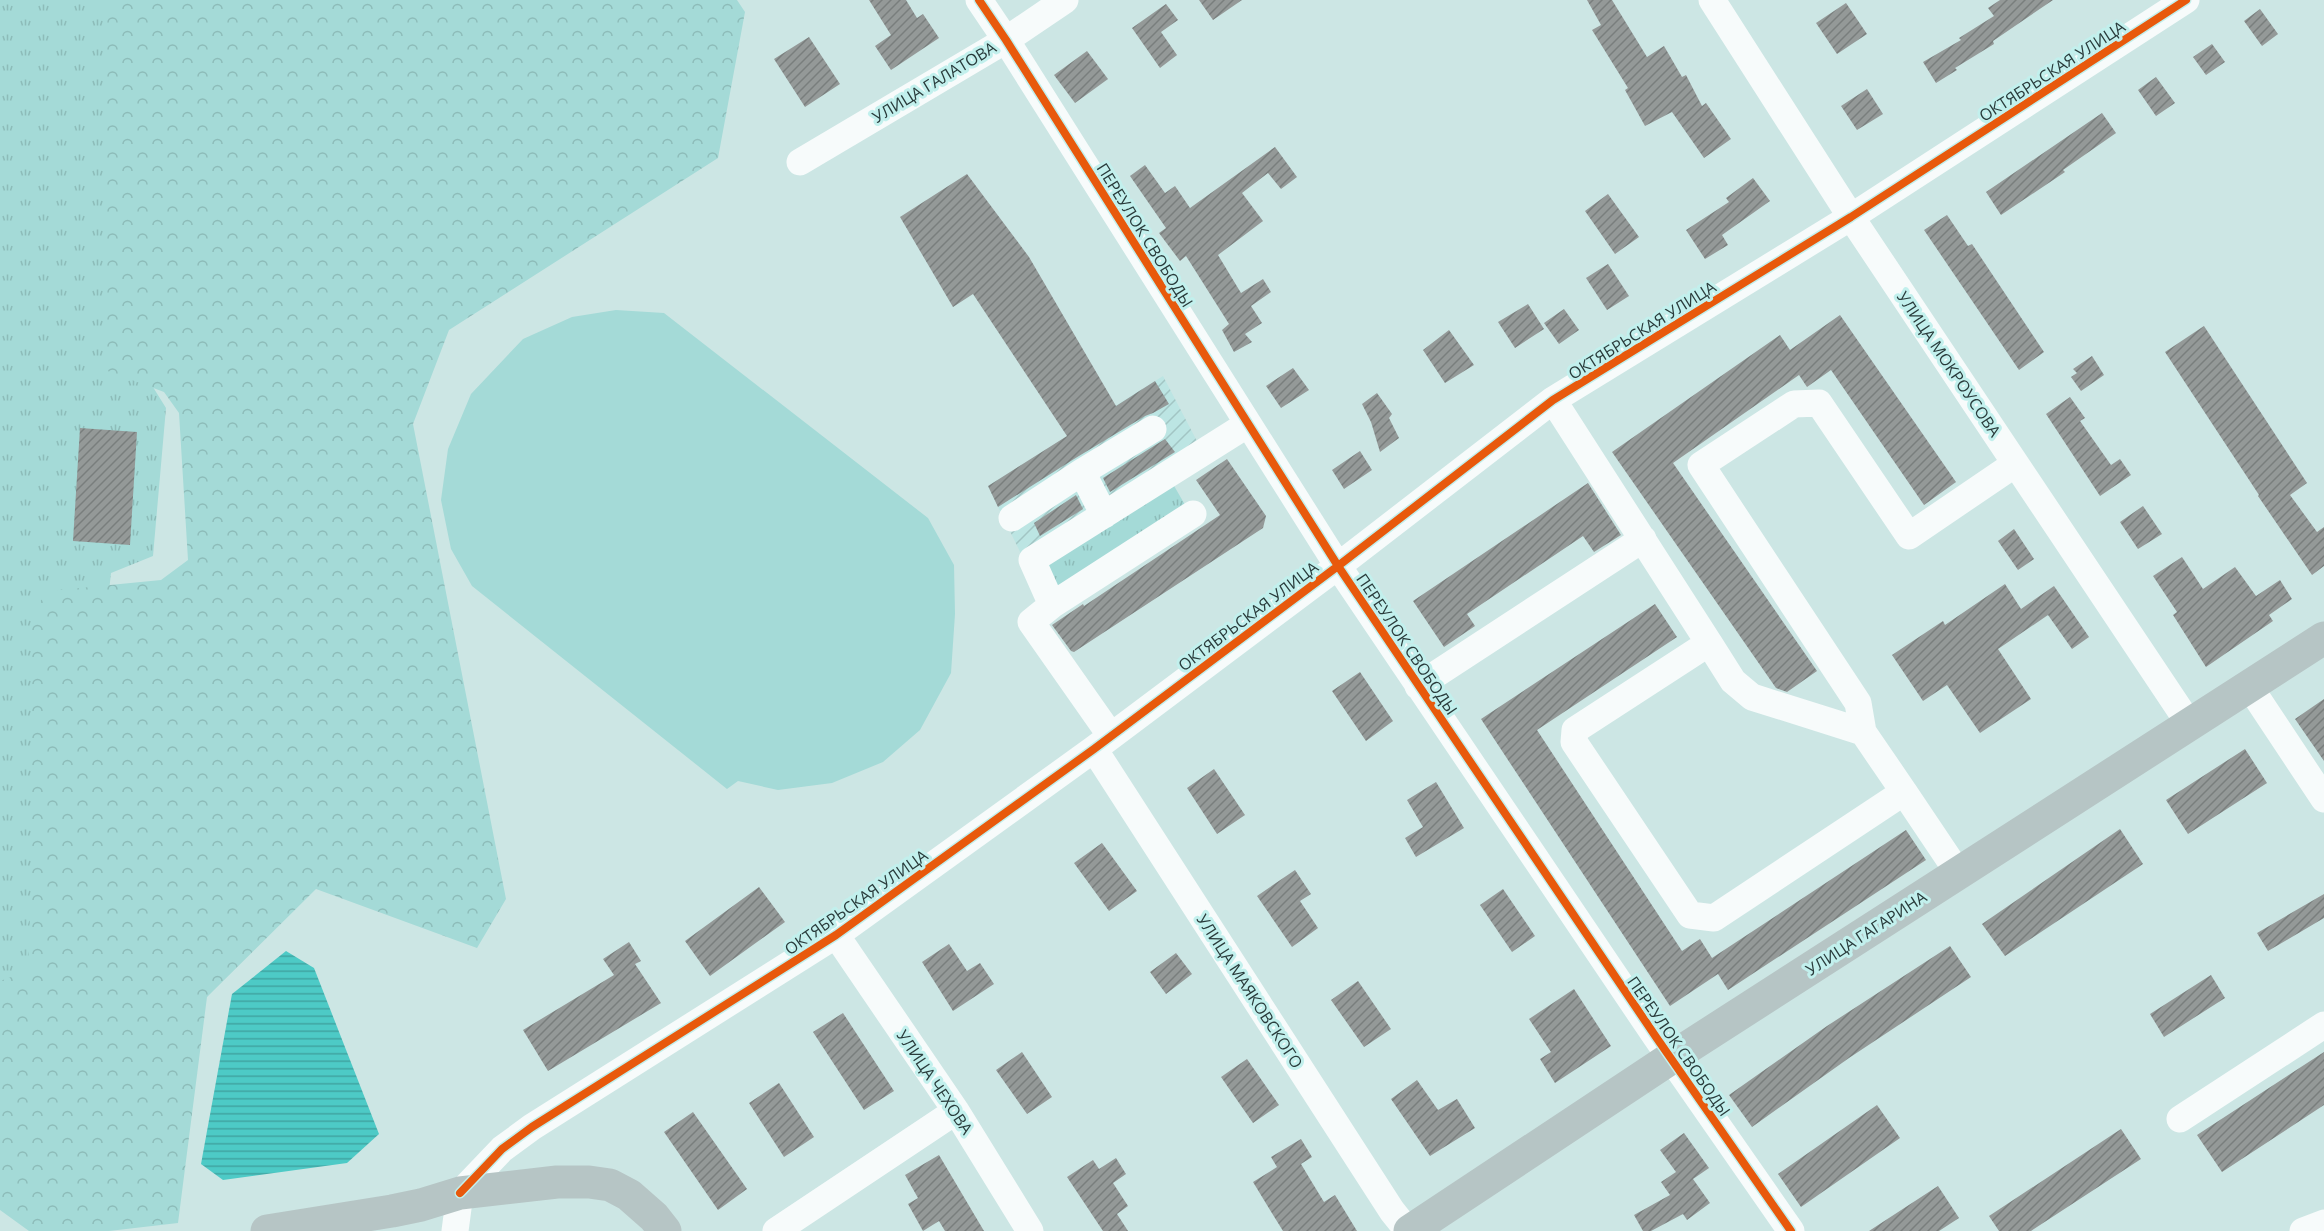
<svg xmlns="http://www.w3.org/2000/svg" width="2324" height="1231" viewBox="0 0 2324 1231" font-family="'Open Sans',sans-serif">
  <defs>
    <pattern id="industrial-furrows" width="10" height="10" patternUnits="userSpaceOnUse" patternTransform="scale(1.5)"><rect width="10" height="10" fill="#bce5e3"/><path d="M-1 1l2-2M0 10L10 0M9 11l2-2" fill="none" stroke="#a2c5c4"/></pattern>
    <pattern id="grass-tufts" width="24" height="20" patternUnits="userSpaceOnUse" patternTransform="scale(1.5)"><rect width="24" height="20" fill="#a4dad7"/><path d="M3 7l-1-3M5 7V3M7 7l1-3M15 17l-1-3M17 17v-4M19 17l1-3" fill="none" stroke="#8dbcb9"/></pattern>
    <pattern id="forest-crowns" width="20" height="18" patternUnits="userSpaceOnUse" patternTransform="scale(1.5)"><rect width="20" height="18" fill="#a4dad7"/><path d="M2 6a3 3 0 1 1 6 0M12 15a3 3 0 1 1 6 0" fill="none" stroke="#8dbcb9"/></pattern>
    <pattern id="water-rules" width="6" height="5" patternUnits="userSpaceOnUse" patternTransform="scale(1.5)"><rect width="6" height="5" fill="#4dcac6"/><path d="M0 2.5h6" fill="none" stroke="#40a5a2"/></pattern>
    <pattern id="building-hatch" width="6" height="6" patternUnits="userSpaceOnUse" patternTransform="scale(1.5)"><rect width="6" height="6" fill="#949998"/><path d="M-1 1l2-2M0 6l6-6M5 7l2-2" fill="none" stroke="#797e7d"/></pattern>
  </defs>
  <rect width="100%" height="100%" fill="#cce6e4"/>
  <path fill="url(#industrial-furrows)" d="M1163,376L1199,445L1024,560L988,486Z"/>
  <path fill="url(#grass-tufts)" d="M0,0H105L138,363L166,408L153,556L111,573L66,987L0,988Z
    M1173,484L1188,510L1053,595L1038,562Z"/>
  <path fill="url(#forest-crowns)" d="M104,0H737L745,12L718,158L449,330L413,424L506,899L477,948L316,889L207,997L178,1223L109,1231H29L0,1210V981L28,971L32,858L31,612L49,591L161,580L188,560L179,413L164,392L105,370Z"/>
  <path fill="#a4dad7" d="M616,310L664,313L928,518L954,565L955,614L951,673L920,730L883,762L832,783L778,790L738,781L727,789L472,586L451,549L441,500L448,449L471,394L523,339L572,317Z"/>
  <path fill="url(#water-rules)" d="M286,951L314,968L379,1134L347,1163L223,1180L201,1164L232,994Z"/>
  <path fill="url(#building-hatch)" d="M869,0H906L917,18L923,14L939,38L891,70L875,46L891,35Z
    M1199,0H1242L1213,20Z
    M1587,0H1612L1647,57L1664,46L1682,77L1686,75L1702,106L1706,103L1731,139L1704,158L1672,112L1645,126L1625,90L1628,88L1592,30L1601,25Z
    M2000,0H2053L1993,41L1994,44L1955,68L1957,70L1936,83L1923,62L1961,40L1959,38L1994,16L1988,8Z
    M1846,3L1867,34L1837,54L1816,23Z
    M1166,4L1178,20L1161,32L1177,55L1160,68L1132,28Z
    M2260,9L2278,34L2262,46L2244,21Z
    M809,37L840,84L805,107L774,59Z
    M2212,44L2225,62L2206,75L2193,57Z
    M1087,51L1108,79L1075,103L1054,75Z
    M2156,77L2175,103L2156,116L2138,90Z
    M1867,89L1883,114L1857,130L1841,106Z
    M2102,113L2116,133L2063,170L2065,172L2001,215L1986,192Z
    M1275,147L1297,177L1281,189L1268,173L1242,193L1263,221L1218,255L1241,293L1263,279L1271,292L1251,306L1262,323L1245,334L1252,342L1234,352L1222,330L1229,324L1186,256L1180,261L1159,233L1166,228L1130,176L1145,165L1165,193L1175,186L1190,208Z
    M967,174L1029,257L1116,406L1155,381L1169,404L1153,413L1145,416L1074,459L998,507L988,486L1067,436L973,294L953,307L900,217Z
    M1753,178L1770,201L1722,235L1728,245L1705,259L1686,230L1729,202L1726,198Z
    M1608,194L1639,237L1615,254L1585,211Z
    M1947,215L1968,246L1972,244L2044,352L2019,370L1924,230Z
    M1608,264L1629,296L1607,310L1586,278Z
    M1528,304L1544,329L1515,348L1498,322Z
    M1564,309L1579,330L1559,344L1544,323Z
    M1840,315L1956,482L1924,505L1831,370L1807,387L1799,375L1673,463L1817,671L1787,692L1776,688L1612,452L1780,335L1790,350Z
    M2204,326L2307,483L2290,495L2317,532L2324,527V566L2312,575L2258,496L2259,495L2165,352Z
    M1449,330L1474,365L1445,383L1423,350Z
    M2092,356L2104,375L2081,391L2071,377L2077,373L2073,369Z
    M1293,368L1309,390L1281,408L1266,386Z
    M1377,393L1392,414L1389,418L1399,438L1380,452L1371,422L1362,404Z
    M2070,397L2085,418L2080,421L2111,465L2120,459L2131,475L2100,496L2046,414Z
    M80,428L137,432L130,545L73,541Z
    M1165,439L1175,452L1110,492L1103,478Z
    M1360,451L1372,470L1344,489L1332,470Z
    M1227,459L1266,516L1263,528L1074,652L1071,651L1052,625L1083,604L1084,606L1220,515L1196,480Z
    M1588,483L1621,535L1594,552L1583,536L1467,614L1475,626L1444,647L1413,601Z
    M1076,495L1083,509L1040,536L1034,523Z
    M2143,506L2162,534L2138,549L2120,522Z
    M2014,529L2034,559L2018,570L1998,541Z
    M2182,557L2203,589L2235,567L2256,596L2280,580L2292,599L2269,615L2273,621L2206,667L2173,615L2177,612L2153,576Z
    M2005,584L2021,609L2054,586L2089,637L2072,649L2048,615L1998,649L2031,699L1980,733L1947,685L1923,701L1892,655L1943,621L1945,625Z
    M1655,604L1677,637L1537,730L1682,951L1700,939L1712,958L1906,830L1926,860L1728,990L1718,974L1670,1006L1481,719Z
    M1360,672L1393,721L1366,741L1332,691Z
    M2324,699V761L2295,719Z
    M2245,749L2267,783L2188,834L2166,800Z
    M1214,769L1245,815L1217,834L1187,788Z
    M1436,782L1464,828L1416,857L1405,838L1423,827L1407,800Z
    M2120,829L2143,864L2005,956L1982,924Z
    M1102,843L1137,891L1109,911L1074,863Z
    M1295,870L1311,894L1300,901L1318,928L1292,947L1257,896Z
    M759,887L785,922L710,976L685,941Z
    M1503,889L1535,936L1512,952L1480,905Z
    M2324,894V918L2268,951L2257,933Z
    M629,942L641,961L635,964L661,1003L548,1071L523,1030L614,975L603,959Z
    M949,944L967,971L980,963L994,984L953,1011L922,962Z
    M1950,946L1971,977L1849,1058L1752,1127L1729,1095L1827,1026Z
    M1176,953L1192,974L1166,994L1150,972Z
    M2211,975L2225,998L2164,1037L2150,1014Z
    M1358,981L1391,1029L1364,1047L1331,1000Z
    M1574,989L1611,1046L1555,1083L1540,1059L1551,1052L1529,1019Z
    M843,1013L894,1091L864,1110L813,1032Z
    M1022,1052L1052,1097L1027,1114L996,1070Z
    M2324,1052V1105L2222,1172L2197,1135Z
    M1247,1059L1279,1105L1253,1123L1221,1077Z
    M1417,1080L1438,1110L1457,1099L1475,1128L1430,1156L1391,1099Z
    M779,1083L814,1137L784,1157L749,1103Z
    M1877,1105L1900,1138L1801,1207L1778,1174Z
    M693,1112L747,1189L718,1210L664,1132Z
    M2121,1129L2141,1159L2031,1231H1999L1989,1216Z
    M1684,1133L1709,1168L1693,1179L1710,1203L1687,1220L1683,1214L1651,1231H1643L1634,1215L1670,1195L1661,1182L1676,1172L1660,1150Z
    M1301,1139L1312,1157L1301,1164L1313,1184L1324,1202L1335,1195L1357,1231H1283L1270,1210L1253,1182L1277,1167L1271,1157Z
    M939,1155L984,1231H945L939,1221L923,1231L908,1204L918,1198L905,1175Z
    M1116,1158L1126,1174L1113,1183L1128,1206L1117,1214L1128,1231H1103L1067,1177L1093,1160L1099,1169Z
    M1938,1186L1959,1218L1939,1231H1869Z"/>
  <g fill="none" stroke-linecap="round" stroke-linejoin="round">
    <path stroke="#f7fbfb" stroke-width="27" d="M979,0L1006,40L1338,566L1656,1037L1791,1231
      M1712,0L1851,217L2190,725
      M800,162L1006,40L1065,0
      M1553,400L1709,643
      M1104,515L1082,472L1153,429
      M1012,518L1082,472
      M1052,605L1193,514
      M1418,686L1643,539
      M2249,686L2324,799
      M1863,732L1858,703L1701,465L1794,404L1819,403L1909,536L2015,464
      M1111,736L1031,622L1052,605L1032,560L1248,424
      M1094,749L1392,1211L1408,1231
      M1904,792L1863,732L1752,697L1733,681L1709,643L1575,730L1574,742L1690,915L1714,918L1904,792L1959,874
      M836,935L956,1111L1030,1231
      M2180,1119L2324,1025
      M455,1231L460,1193L502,1149L532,1127L836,935L1094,749L1338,566L1553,400L1851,217L2186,0
      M776,1231L956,1111
      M2303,1231L2324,1223"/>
    <path stroke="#b6c5c5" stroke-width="33" d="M267,1231L392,1211L421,1205L460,1193L557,1182H589L610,1185L629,1195L654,1217L665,1231
      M1410,1231L1671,1058L2324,638"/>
    <g stroke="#c2f0ed" stroke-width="11">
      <path id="cycleway" d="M979,0L1006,40L1338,566L1656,1037L1791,1231
        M460,1193L502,1149L532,1127L836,935L1094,749L1338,566L1553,400L1851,217L2186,0"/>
    </g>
    <use href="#cycleway" stroke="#e8590c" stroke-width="8"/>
  </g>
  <g text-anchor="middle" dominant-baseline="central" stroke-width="6" stroke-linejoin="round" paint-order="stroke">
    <g font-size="16" fill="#293b3b" stroke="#c2f0ed">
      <text transform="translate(2052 71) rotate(-33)">ОКТЯБРЬСКАЯ УЛИЦА</text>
      <text transform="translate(934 82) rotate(-31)">УЛИЦА ГАЛАТОВА</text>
      <text transform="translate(1145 235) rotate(58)">ПЕРЕУЛОК СВОБОДЫ</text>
      <text transform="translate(1642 330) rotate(-32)">ОКТЯБРЬСКАЯ УЛИЦА</text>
      <text transform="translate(1949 364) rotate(56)">УЛИЦА МОКРОУСОВА</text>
      <text transform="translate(1248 616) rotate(-37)">ОКТЯБРЬСКАЯ УЛИЦА</text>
      <text transform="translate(1407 644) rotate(56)">ПЕРЕУЛОК СВОБОДЫ</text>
      <text transform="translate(856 902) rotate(-35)">ОКТЯБРЬСКАЯ УЛИЦА</text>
      <text transform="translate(1866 933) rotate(-33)">УЛИЦА ГАГАРИНА</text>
      <text transform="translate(1250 991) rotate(57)">УЛИЦА МАЯКОВСКОГО</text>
      <text transform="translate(1679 1046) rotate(55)">ПЕРЕУЛОК СВОБОДЫ</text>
      <text transform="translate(935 1082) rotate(56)">УЛИЦА ЧЕХОВА</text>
    </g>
  </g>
</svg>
